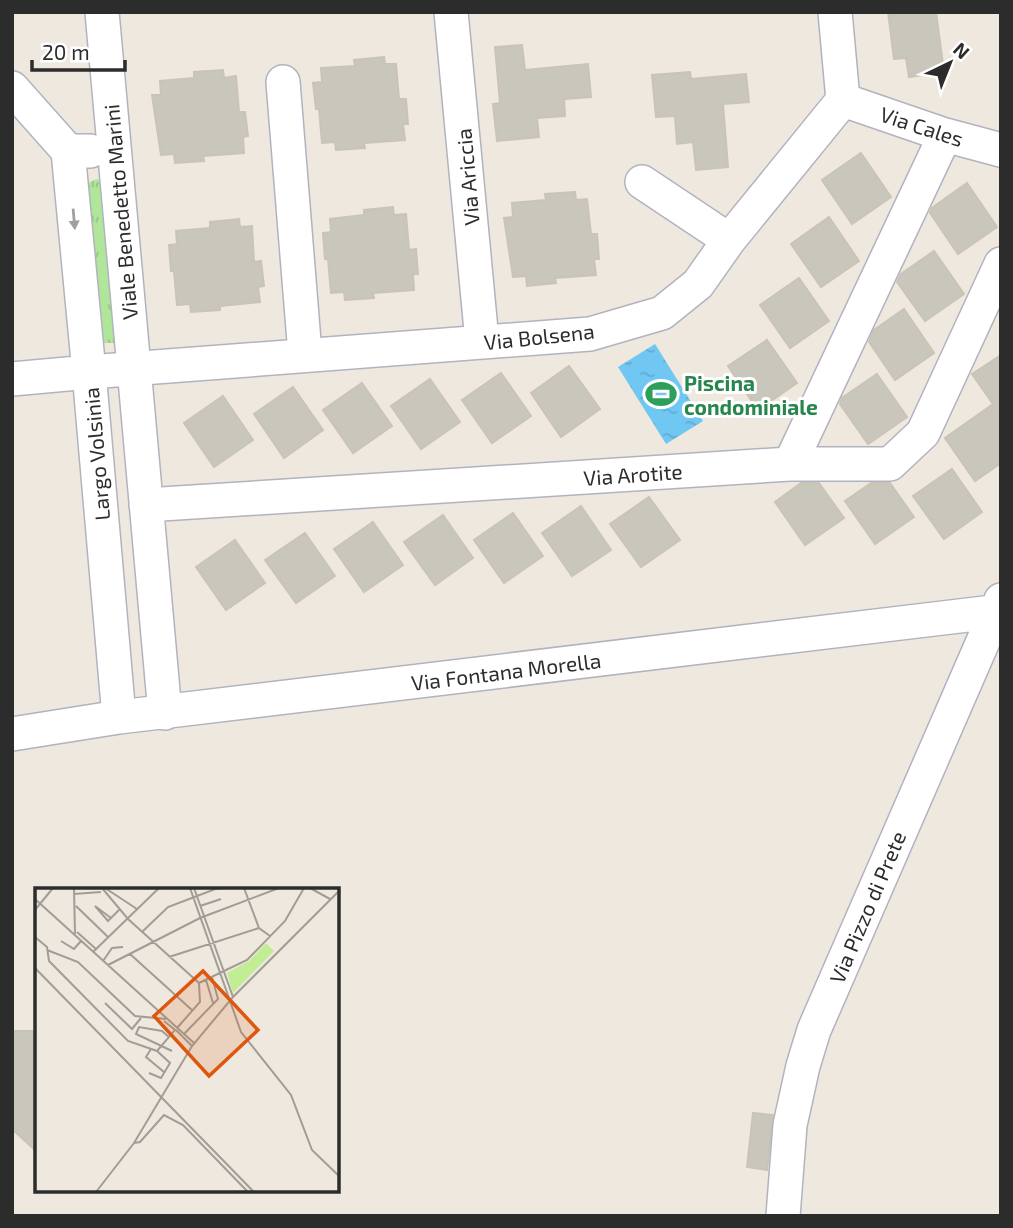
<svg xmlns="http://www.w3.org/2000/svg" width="1013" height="1228" viewBox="0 0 1013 1228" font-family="'Exo 2',sans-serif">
  <defs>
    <pattern id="grass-tufts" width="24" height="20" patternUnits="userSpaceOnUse" patternTransform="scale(1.75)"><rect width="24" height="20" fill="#afe699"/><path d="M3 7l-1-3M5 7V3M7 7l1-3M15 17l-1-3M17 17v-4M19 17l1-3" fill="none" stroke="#97c584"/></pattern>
    <pattern id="water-ripples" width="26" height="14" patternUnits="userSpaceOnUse" patternTransform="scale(1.75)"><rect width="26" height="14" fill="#6fc7f2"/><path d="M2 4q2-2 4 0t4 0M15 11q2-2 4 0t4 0" fill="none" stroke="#60abd0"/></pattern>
  </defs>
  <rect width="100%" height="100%" fill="#eee8de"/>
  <path fill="url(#grass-tufts)" d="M97,179L107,185L118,339L114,343H104L99,340L85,184Z"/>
  <path fill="url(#water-ripples)" d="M655,344L703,421L666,444L618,367Z"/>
  <path fill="#c9c6bc" stroke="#cac4b7" stroke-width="2" d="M888,12H936L944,72L909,77L906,58L894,59Z
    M522,45L525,70L588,64L591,97L564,99L565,116L537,118L539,137L497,141L493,104L500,103L495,47Z
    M384,57L385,64H396L399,99H406L408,124H403L405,140L364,143L365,148L336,150L335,142L322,143L319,109H316L313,83L322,82L321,68L355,66L354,60Z
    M223,70L224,78L236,76L239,112H245L248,136L243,137L244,153L203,156L204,161L175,163L174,154L161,155L152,95H161L160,81L194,78V72Z
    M690,72L691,79L746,74L749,102L723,104L728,167L696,170L693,142L677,144L675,116L656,117L652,75Z
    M861,153L891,197L852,224L822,180Z
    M967,183L997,227L958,254L930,213L932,208Z
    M575,192L576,200L587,199L591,234H597L599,259H594L596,275L555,278L556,283L527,286L526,276L513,277L504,218L513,217L512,203L546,200L545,194Z
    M393,207L394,215L406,214L409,250L416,249L418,274H413L414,290L373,293L374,298L345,300L344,292L331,293L328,259H325L323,233L331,232L330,219L364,215V210Z
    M829,217L859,261L821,287L791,244Z
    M239,219L240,227L252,226L254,262L261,261L264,286L258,287L260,302L220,306V310L191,312L190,304L177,305L174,271H171L169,245L177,244L176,231L210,228V222Z
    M934,251L964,294L925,321L897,282L901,274Z
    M799,278L829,321L790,348L760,305Z
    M904,309L934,353L895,380L869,342L874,330Z
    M767,340L797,383L758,410L728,366Z
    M1001,355V463L975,481L945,438L993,404L972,374Z
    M569,366L600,409L561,437L531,393Z
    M501,373L531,416L492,443L462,400Z
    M877,374L907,417L868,444L840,404L842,398Z
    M430,379L460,422L421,449L391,406Z
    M362,383L392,426L353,453L323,410Z
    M293,387L323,430L284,458L254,414Z
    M223,396L253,440L214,467L184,423Z
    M952,469L982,512L944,539L913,496Z
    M801,483H819L844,518L805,545L775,502Z
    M871,483H890L914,517L875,544L845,501Z
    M649,497L680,540L641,567L610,524Z
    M581,506L611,550L572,576L542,533Z
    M513,513L543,556L504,583L474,540Z
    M443,515L473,558L435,585L404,542Z
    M373,522L403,565L364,592L334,549Z
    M305,533L335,576L296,603L265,560Z
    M235,540L265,583L226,610L196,567Z
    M12,1031H37V1152L12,1129Z
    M753,1113L773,1115L767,1170L747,1167Z"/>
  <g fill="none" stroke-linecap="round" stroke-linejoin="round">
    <g stroke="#b2b3c0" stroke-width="36">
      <path id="minor" d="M102,12L165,713
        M451,12L482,341
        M835,12L843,100
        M283,82L305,354
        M12,88L68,151H90
        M843,100L945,135L1001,150
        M642,182L729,240
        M12,379L89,372L68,151
        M790,464L945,135
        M146,505L790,464H890L923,433L1001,264
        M119,717L89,372L590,334L662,313L698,284L729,240L843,100
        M12,734L119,717L1001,611
        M783,1216L790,1125L803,1066L814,1030L1001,600"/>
    </g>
    <use href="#minor" stroke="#fff" stroke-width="33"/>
  </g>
  <defs><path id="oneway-solid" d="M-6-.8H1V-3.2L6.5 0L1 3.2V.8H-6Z" transform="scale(1.75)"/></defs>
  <use fill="#a0a0a0" href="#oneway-solid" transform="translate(74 219) rotate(85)"/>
  <defs>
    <g id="stadium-bare" transform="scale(2.415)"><path d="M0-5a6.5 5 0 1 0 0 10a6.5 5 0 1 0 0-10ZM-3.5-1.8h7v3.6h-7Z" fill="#2e9e5b" stroke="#fff" stroke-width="2.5" paint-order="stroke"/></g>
  </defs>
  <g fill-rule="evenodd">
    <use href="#stadium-bare" x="661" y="394"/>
  </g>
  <g text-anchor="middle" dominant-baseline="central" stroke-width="6" stroke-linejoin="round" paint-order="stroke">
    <g font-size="21" fill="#2c2c2c" stroke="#fff">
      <text transform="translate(922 126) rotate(18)">Via Cales</text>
      <text transform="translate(467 177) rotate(-95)">Via Ariccia</text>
      <text transform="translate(120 212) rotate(-95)">Viale Benedetto Marini</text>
      <text transform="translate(539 336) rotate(-6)">Via Bolsena</text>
      <text transform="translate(96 454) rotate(-95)">Largo Volsinia</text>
      <text transform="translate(633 474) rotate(-4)">Via Arotite</text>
      <text transform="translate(506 671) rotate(-7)">Via Fontana Morella</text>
      <text transform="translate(867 907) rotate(-67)">Via Pizzo di Prete</text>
    </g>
    <g font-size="21" font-weight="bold" fill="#27864d" stroke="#fff" text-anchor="start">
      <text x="684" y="382">Piscina<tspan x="684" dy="24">condominiale</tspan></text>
    </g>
  </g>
  <g transform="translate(35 888)">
    <rect width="304" height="304" fill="#eee8de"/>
    <path d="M231,55L239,63L198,105L192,85L214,73Z" fill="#c2ed95"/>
    <path fill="none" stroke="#a09d97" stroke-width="2" d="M39,0L40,46M67,0L93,31L164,95M70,0L102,21M155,0L206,144L256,207L277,262L305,289M159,0L198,109M209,0L224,40L235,48M275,0L295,11M39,6L66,4M0,11L159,155M41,18L73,49M165,18L186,11M0,22L18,0M76,30L60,18L73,33L84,22M42,44L61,61M107,44L133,19L183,0M0,49L12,59L14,73L93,153L122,163L135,175L126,190L114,185M26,53L39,61L46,53M12,62L43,74L100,128L131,131M58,64L124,0M95,66L158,123M134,69L224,40M68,73L77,60L88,59M73,77L165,30L244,0M0,80L219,304M171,92L178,115M164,95L212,72L250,33L269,0M70,115L97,141L106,130M142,140L165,114L164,95M141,142L157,158M149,146L183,111L177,89M134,149L127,143L104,139L101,146L137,163M116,161L111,169L129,184M122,163L140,142L129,133M99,255L105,254L129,227L148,237L213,304M61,304L99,255L157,158L198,109L305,2"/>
    <path fill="#df570e" fill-opacity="0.15" stroke="#df570e" stroke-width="3.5" d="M168,83L223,142L174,188L119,128Z"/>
    <rect width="304" height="304" fill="none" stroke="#2c2c2c" stroke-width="3.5"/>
  </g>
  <rect width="1013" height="1228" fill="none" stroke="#2c2c2c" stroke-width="28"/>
  <g transform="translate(950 63) rotate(43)" stroke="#ffffff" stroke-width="5" paint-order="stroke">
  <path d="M0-5L12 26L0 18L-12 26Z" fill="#2c2c2c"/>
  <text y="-10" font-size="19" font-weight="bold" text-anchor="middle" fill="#2c2c2c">N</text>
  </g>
  <path d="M32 60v10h93v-10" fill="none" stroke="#2c2c2c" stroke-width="3.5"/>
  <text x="42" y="60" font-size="21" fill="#2c2c2c" stroke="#ffffff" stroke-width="5" paint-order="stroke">20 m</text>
</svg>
